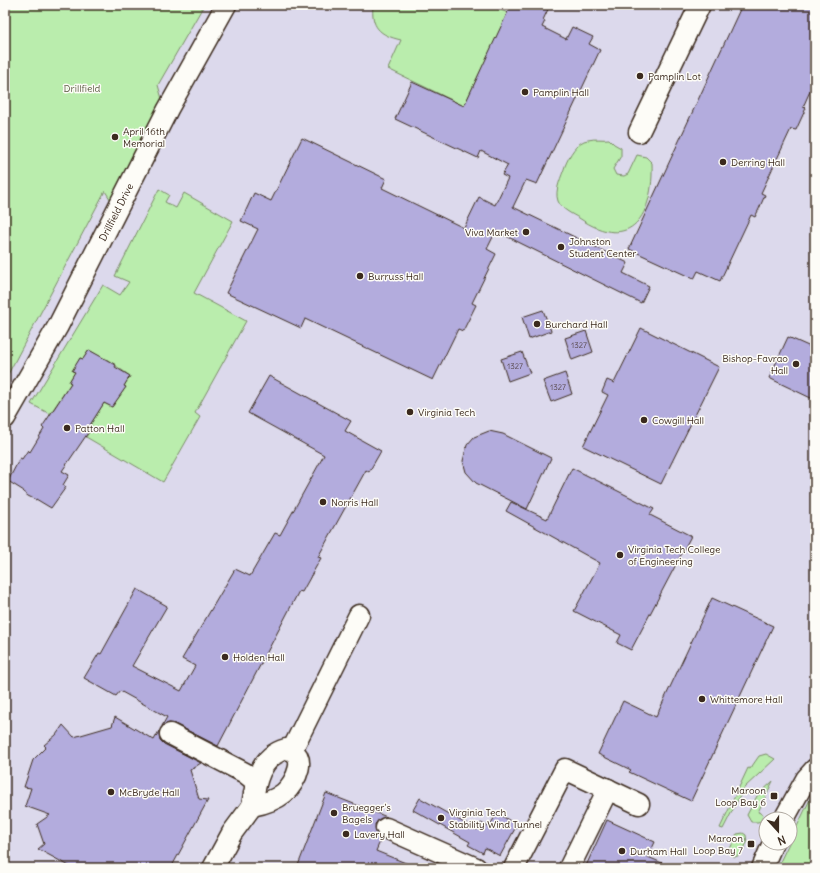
<svg xmlns="http://www.w3.org/2000/svg" width="820" height="873" viewBox="0 0 820 873" font-family="Delius,sans-serif">
  <rect width="100%" height="100%" fill="#eeecf2"/>
  <filter id="ink" filterUnits="userSpaceOnUse"><feTurbulence type="fractalNoise" baseFrequency=".025" numOctaves="2"/><feDisplacementMap in="SourceGraphic" scale="8" xChannelSelector="R" yChannelSelector="G"/><feConvolveMatrix kernelMatrix="1 2 1 2 8 2 1 2 1" color-interpolation-filters="sRGB"/></filter>
  <g filter="url(#ink)">
    <path fill="#dcd9ec" fill-rule="evenodd" d="M5,5H815V868H5ZM766,819H790V843H766Z"/>
    <path fill="#baedad" stroke="#7a8c66" d="M5,5H204L158,85L162,99L112,202L105,191L5,380Z
      M373,5H497L496,8L508,13L464,106L388,69L401,40C379,35 371,27 373,5Z
      M609,139L614,144L621,148V156L613,169L616,175L624,176L628,174L637,155L646,157L652,163C654,214 632,254 579,218C572,214 561,209 558,201C554,190 562,176 565,166C569,156 577,141 588,140C595,138 603,140 609,139Z
      M159,189L169,195L165,202L176,208L184,193L233,221L194,293L246,321L195,413L200,417L163,482L86,437L92,427L90,425L104,403L112,407L126,387L124,386L130,376L105,358L104,359L89,350L83,359L80,358L73,371L75,372L69,382L71,383L50,414L31,404L103,285L120,295L129,282L115,276Z
      M766,754L775,759L744,788L723,829L720,828L748,768L750,769L759,756Z
      M773,781L758,812L763,814L761,821L758,822H751L747,815L757,796Z
      M815,789V868H777Z
      M743,833L746,835L747,843L740,855L735,857L731,855L729,851L737,834Z"/>
    <path fill="#b3acdd" stroke="#3b2a1e" d="M511,5H550L543,20L545,21L542,27L566,39L572,27L593,37L589,44L600,50L537,184L526,180L513,207L628,263L623,273L649,286L641,303L496,231L487,249L496,254L472,303L476,305L463,331L458,329L433,380L305,319L301,328L226,293L258,229L241,221L254,193L271,201L302,138L386,179L382,188L464,228L479,197L495,205L508,178L502,175L508,165L481,151L478,158L395,119L412,82L464,106Z
      M742,5H815V80L803,107L806,108L796,130L791,129L761,193L765,195L759,209L755,217L751,215L720,281L698,271L694,279L629,249Z
      M543,310L551,331L529,339L522,317Z
      M641,328L719,367L661,484L583,446L608,395L602,392L607,380L614,383Z
      M586,331L593,352L572,360L565,338Z
      M788,337L815,349V400L769,378Z
      M89,350L116,365L115,367L130,376L124,386L126,387L112,407L104,403L90,425L92,427L62,471L69,475L63,485L66,487L51,508L36,499V500L28,496L23,492L24,491L8,481L20,458L22,459L28,450L30,452L44,429L42,427L71,383L69,382L75,372L72,371L80,358L83,359Z
      M522,352L530,373L508,381L501,359Z
      M565,373L572,394L551,402L543,381Z
      M269,376L351,421L345,431L381,451L369,472L366,470L318,557L321,558L302,592L299,591L218,746L175,724L169,723L162,726L167,717L120,691L116,696L84,678L99,653L101,654L137,589L167,606L132,666L181,691L195,666L182,659L235,569L250,576L275,533L280,535L324,455L248,413Z
      M489,431L503,434L551,458L527,509L476,483L466,472L463,461L467,445L474,437Z
      M572,468L654,509L650,515L691,536L631,650L617,643L621,635L574,611L600,563L506,511L511,502L547,519Z
      M712,598L773,626L691,801L629,772L631,770L598,754L623,701L656,717Z
      M115,717L154,740L159,731L160,740L164,744L201,763L190,770L199,799L208,800L171,868H73L38,849L44,844L37,824L50,815L25,806L31,788L24,787L33,760L46,747L44,745L56,735L63,725L74,737L112,726Z
      M326,793L387,817L380,819L375,824L377,834L381,839L376,851L418,868H297Z
      M420,798L477,830L481,823L489,827L497,813L517,825L500,856L485,848L483,853L468,845L470,842L413,810Z
      M607,820L655,842L648,857L674,868H585Z"/>
    <g fill="none" stroke-linecap="round" stroke-linejoin="round">
      <g stroke="#3b2a1e" stroke-width="23">
        <g id="minor">
          <path d="M639,132L700,5"/>
          <path id="s1" d="M5,418L58,326L168,109L226,5"/>
          <path d="M170,734L245,773L255,781"/>
          <path d="M286,749C310,753 296,783 284,793C274,801 263,804 252,806C255,783 260,756 286,749Z"/>
          <path d="M292,750L359,615"/>
          <path d="M784,819L806,779L815,769"/>
          <path d="M386,828L476,868"/>
          <path d="M213,868L232,833L252,806"/>
          <path d="M514,868L565,769L639,804"/>
          <path d="M569,868L608,789"/>
          <path d="M762,868L773,843"/>
        </g>
      </g>
      <use href="#minor" stroke="#fdfcf7" stroke-width="20"/>
    </g>
  </g>
  <g fill="#3b2a1e" stroke="#fdfcf7" stroke-width="1.5">
    <circle cx="640" cy="76" r="4"/>
    <circle cx="525" cy="92" r="4"/>
    <circle cx="115" cy="137" r="4"/>
    <circle cx="723" cy="162" r="4"/>
    <circle cx="526" cy="232" r="4"/>
    <circle cx="561" cy="247" r="4"/>
    <circle cx="360" cy="276" r="4"/>
    <circle cx="537" cy="324" r="4"/>
    <circle cx="796" cy="364" r="4"/>
    <circle cx="410" cy="412" r="4"/>
    <circle cx="644" cy="420" r="4"/>
    <circle cx="67" cy="428" r="4"/>
    <circle cx="323" cy="502" r="4"/>
    <circle cx="620" cy="555" r="4"/>
    <circle cx="225" cy="657" r="4"/>
    <circle cx="702" cy="699" r="4"/>
    <circle cx="111" cy="792" r="4"/>
    <rect x="770" y="792" width="8" height="8" rx="2"/>
    <circle cx="334" cy="813" r="4"/>
    <circle cx="441" cy="818" r="4"/>
    <circle cx="346" cy="834" r="4"/>
    <rect x="747" y="840" width="8" height="8" rx="2"/>
    <circle cx="622" cy="851" r="4"/>
  </g>
  <g text-anchor="middle" dominant-baseline="central" stroke-width="3" stroke-linejoin="round" paint-order="stroke">
    <g font-size="8" fill="#594a4e">
      <text x="579" y="345">1327</text>
      <text x="515" y="366">1327</text>
      <text x="558" y="387">1327</text>
    </g>
    <g font-size="10" fill="#3b2a1e" stroke="#fdfcf7" text-anchor="start">
      <text x="648" y="76">Pamplin Lot</text>
      <text x="533" y="92">Pamplin Hall</text>
      <text x="123" y="131">April 16th<tspan x="123" dy="12">Memorial</tspan></text>
      <text x="731" y="162">Derring Hall</text>
      <text x="518" y="232" text-anchor="end">Viva Market</text>
      <text x="569" y="241">Johnston<tspan x="569" dy="12">Student Center</tspan></text>
      <text x="368" y="276">Burruss Hall</text>
      <text x="545" y="324">Burchard Hall</text>
      <text x="788" y="358" text-anchor="end">Bishop-Favrao<tspan x="788" dy="12">Hall</tspan></text>
      <text x="418" y="412">Virginia Tech</text>
      <text x="652" y="420">Cowgill Hall</text>
      <text x="75" y="428">Patton Hall</text>
      <text x="331" y="502">Norris Hall</text>
      <text x="628" y="549">Virginia Tech College<tspan x="628" dy="12">of Engineering</tspan></text>
      <text x="233" y="657">Holden Hall</text>
      <text x="710" y="699">Whittemore Hall</text>
      <text x="766" y="790" text-anchor="end">Maroon<tspan x="766" dy="12">Loop Bay 6</tspan></text>
      <text x="119" y="792">McBryde Hall</text>
      <text x="342" y="807">Bruegger's<tspan x="342" dy="12">Bagels</tspan></text>
      <text x="449" y="812">Virginia Tech<tspan x="449" dy="12">Stability Wind Tunnel</tspan></text>
      <text x="354" y="834">Lavery Hall</text>
      <text x="743" y="838" text-anchor="end">Maroon<tspan x="743" dy="12">Loop Bay 7</tspan></text>
      <text x="630" y="851">Durham Hall</text>
    </g>
    <g font-size="10" fill="#5b5b42" stroke="#fdfcf7">
      <text x="82" y="88">Drillfield</text>
    </g>
    <g font-size="10" fill="#3b2a1e" stroke="#fdfcf7">
      <text stroke="none"><textPath href="#s1" startOffset="234">Drillfield Drive</textPath></text>
    </g>
  </g>
  <rect width="820" height="873" fill="none" stroke="#fdfcf7" stroke-width="20"/>
  <rect x="10" y="10" width="800" height="853" fill="none" stroke="#3b2a1e" stroke-width="1.5" filter="url(#ink)"/>
  <g transform="translate(778 831) rotate(159)"><circle r="19" fill="#fdfcf7" stroke="#afa8a0"/>
  <path d="M0-3L7 15L0 10L-7 15Z" fill="#3b2a1e"/>
  <text y="-6" font-size="11" font-weight="bold" text-anchor="middle" fill="#3b2a1e">N</text>
  </g>
</svg>
